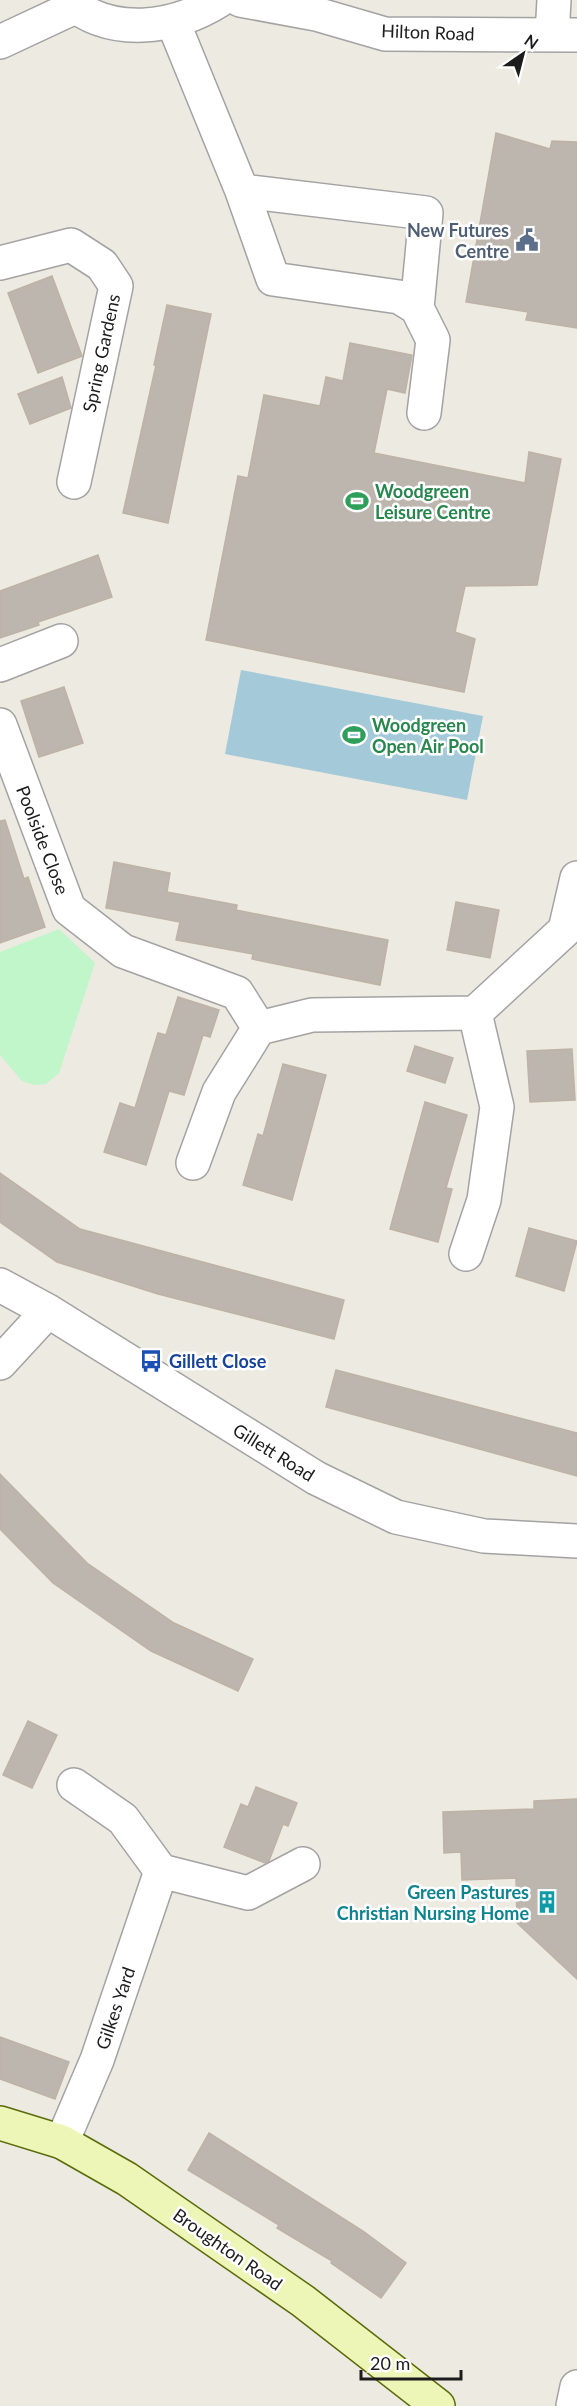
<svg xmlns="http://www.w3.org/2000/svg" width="577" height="2406" viewBox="0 0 577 2406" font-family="Lato,sans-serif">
  <rect width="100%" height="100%" fill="#edeae2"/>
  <path fill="#c0f6c9" d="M59,929L95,963L59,1073L46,1084L34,1085L22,1081L0,1055V952Z"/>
  <path fill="#a4c9d9" d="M241,670L483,716L467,800L225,754Z"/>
  <path fill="#bdb6af" stroke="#beb2a5" stroke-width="1.5" d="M496,133L550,149L552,141L577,142V328L526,320L528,312L466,302Z
    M52,276L82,356L38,373L8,293Z
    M167,305L211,314L168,523L123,513L156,365H154Z
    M350,343L412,355L405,393L387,389L374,453L525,483L529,452L561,459L537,585L465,586L455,632L475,639L464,692L206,640L238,476L248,478L264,395L320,406L326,377L343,381Z
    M62,377L71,408L30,424L18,394Z
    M98,555L112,597L38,622L39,625L0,638V591Z
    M64,687L83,743L39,757L21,701Z
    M5,820L24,879L28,877L45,927L0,943V821Z
    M114,862L170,873L167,892L237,905L236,910L388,940L380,985L252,959L253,954L176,940L180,922L106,908Z
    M456,902L499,910L490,958L447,950Z
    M178,997L219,1010L210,1037L203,1035L184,1095L169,1091L146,1165L104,1152L120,1103L135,1108L158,1033L166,1035Z
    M415,1046L453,1058L445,1083L407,1071Z
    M572,1049L575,1100L530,1102L527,1051Z
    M283,1064L326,1075L292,1200L243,1185L258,1134L263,1136Z
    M425,1102L467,1115L446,1188L452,1189L438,1242L390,1229Z
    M0,1173L80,1229L344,1300L334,1339L158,1294L57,1262L0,1222Z
    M529,1228L577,1241L564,1291L516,1276Z
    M336,1370L577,1433V1476L326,1407Z
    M0,1474L87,1563L174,1623L253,1659L238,1691L151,1651L53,1583L0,1529Z
    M28,1721L57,1735L32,1788L3,1775Z
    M256,1787L297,1803L288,1826L283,1824L269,1861L265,1863L224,1847L241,1804L248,1807Z
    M577,1799V1979L517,1923L516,1878L462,1880L461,1852L444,1853L443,1812L534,1809V1801Z
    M0,2037L69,2062L55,2099L0,2079Z
    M209,2133L363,2231L406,2263L381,2298L331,2263L332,2261L277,2228L279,2225L188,2170Z"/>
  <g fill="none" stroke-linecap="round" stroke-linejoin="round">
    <g stroke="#a3a3a3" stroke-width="36">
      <path id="minor" d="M240,0L316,14L385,34L577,35
        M173,22L242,191L273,279L399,297L417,308L433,340L424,413
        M552,35L554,0
        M242,191L426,213L417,308
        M0,263L71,245L102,265L116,286L74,482
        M0,665L61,641
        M0,725L69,909L123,951L237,993L259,1028L312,1015L475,1013L565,930L577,878
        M193,1163L219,1092L259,1028
        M466,1254L484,1200L497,1107L475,1013
        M0,1285L48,1311L316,1478L396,1517L484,1536L577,1541
        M0,1363L48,1311
        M161,1871L248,1893L303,1864
        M62,2142L97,2060L161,1871L123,1819L74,1785
        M573,2406L577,2387"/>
    </g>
    <g stroke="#a3a3a3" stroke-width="36">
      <path id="tertiary" d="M67,0C111,38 174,29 220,0
        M0,42L75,7"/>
    </g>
    <g stroke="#596c0a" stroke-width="36">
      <path id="secondary" d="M0,2123L62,2142L127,2179L303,2301L438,2406"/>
    </g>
    <use href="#minor" stroke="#fff" stroke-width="33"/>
    <use href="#tertiary" stroke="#fff" stroke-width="33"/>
    <use href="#secondary" stroke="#edf6b7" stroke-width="33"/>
  </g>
  <defs>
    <g id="civic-bare" transform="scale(1.8)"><path d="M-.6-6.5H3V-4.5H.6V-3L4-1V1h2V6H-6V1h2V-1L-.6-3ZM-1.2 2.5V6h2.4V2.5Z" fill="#5c6f8a" stroke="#fff" stroke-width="2.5" paint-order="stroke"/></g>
    <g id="stadium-bare" transform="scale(1.8)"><path d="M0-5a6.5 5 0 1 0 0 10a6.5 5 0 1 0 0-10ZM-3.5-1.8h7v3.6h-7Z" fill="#2e9e5b" stroke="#fff" stroke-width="2.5" paint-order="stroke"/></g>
    <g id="bus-bare" transform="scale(1.8)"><path d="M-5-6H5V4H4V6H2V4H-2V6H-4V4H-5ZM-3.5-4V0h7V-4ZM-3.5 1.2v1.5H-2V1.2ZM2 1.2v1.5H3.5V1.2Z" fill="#1a4fb4" stroke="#fff" stroke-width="2.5" paint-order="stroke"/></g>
    <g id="building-bare" transform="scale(1.8)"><path d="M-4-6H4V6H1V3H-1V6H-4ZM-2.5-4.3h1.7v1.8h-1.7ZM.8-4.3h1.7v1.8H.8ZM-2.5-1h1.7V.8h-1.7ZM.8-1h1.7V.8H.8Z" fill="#0f9aa8" stroke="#fff" stroke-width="2.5" paint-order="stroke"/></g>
  </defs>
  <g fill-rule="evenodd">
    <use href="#civic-bare" x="527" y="240"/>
    <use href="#stadium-bare" x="357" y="501"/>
    <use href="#stadium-bare" x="354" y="735"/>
    <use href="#bus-bare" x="151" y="1361"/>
    <use href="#building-bare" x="547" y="1902"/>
  </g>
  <g text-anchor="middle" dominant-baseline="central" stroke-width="5" stroke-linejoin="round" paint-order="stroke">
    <g font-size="18" fill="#1c1c1c" stroke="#fff">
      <text transform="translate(428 32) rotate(2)">Hilton Road</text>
      <text transform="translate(101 353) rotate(-78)">Spring Gardens</text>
      <text transform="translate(43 840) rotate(69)">Poolside Close</text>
      <text transform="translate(274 1452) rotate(32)">Gillett Road</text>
      <text transform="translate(115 2008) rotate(-71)">Gilkes Yard</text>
      <text transform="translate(228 2249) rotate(35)">Broughton Road</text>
    </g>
    <g font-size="18" font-weight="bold" fill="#4e5e75" stroke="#fff" text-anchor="end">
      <text x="509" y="230">New Futures<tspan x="509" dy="21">Centre</tspan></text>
    </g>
    <g font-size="18" font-weight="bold" fill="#27864d" stroke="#fff" text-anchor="start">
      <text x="375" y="491">Woodgreen<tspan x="375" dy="21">Leisure Centre</tspan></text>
      <text x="372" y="725">Woodgreen<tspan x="372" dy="21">Open Air Pool</tspan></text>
    </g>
    <g font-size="18" font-weight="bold" fill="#164399" stroke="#fff" text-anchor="start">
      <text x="169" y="1361">Gillett Close</text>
    </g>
    <g font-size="18" font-weight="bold" fill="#0d838f" stroke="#fff" text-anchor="end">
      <text x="529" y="1892">Green Pastures<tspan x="529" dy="21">Christian Nursing Home</tspan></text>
    </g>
  </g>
  <g transform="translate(523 54) rotate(35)" stroke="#ffffff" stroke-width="4.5" paint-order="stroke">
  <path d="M0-4.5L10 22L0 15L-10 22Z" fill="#1c1c1c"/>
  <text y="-9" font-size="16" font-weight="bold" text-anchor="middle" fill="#1c1c1c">N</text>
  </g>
  <path d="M361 2370v9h100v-9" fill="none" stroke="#1c1c1c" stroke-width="3"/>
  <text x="370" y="2370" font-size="18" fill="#1c1c1c" stroke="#ffffff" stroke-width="4.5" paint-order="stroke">20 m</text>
</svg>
